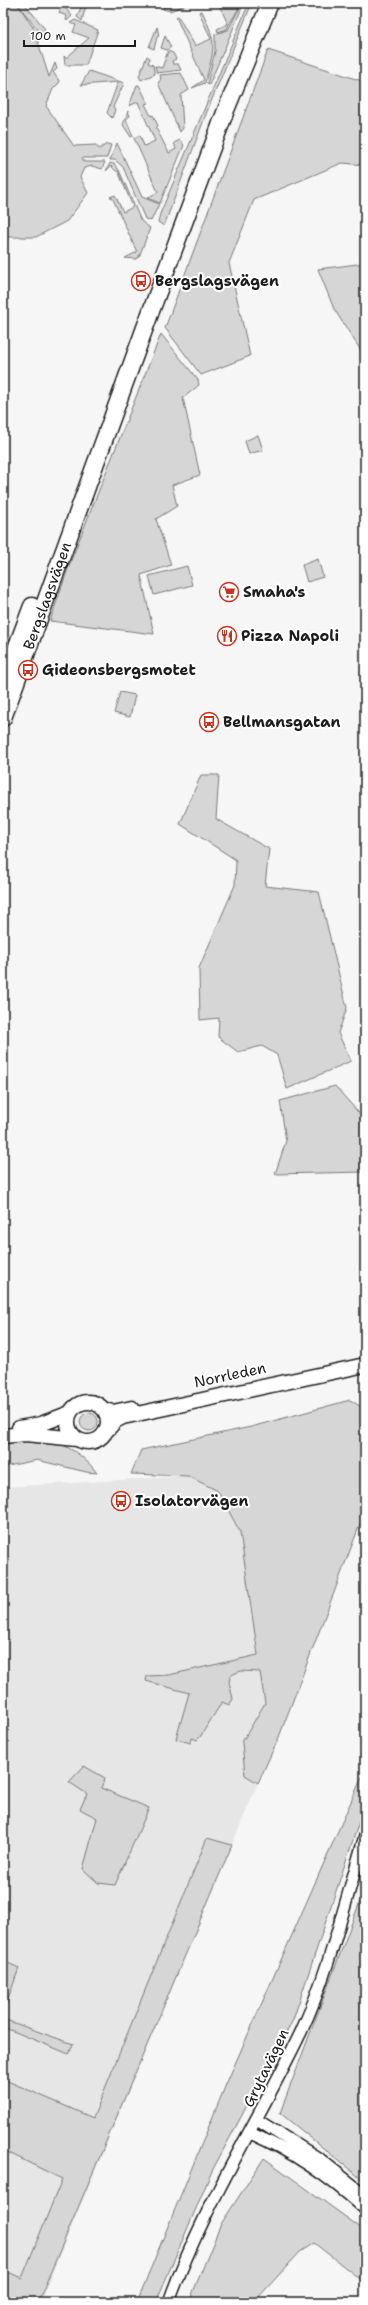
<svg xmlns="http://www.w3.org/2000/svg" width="368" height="2305" viewBox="0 0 368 2305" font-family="'Shantell Sans',sans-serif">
  <rect width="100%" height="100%" fill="#f6f6f6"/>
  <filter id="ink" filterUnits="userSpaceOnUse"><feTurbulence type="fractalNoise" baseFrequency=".025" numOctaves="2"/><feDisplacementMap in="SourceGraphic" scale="8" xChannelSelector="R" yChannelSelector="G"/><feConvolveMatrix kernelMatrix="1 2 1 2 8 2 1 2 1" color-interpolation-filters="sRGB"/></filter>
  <g filter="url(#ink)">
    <path fill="#e6e6e6" d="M188,1476L217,1490L240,1532L265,1703L242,1742L245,1775L258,1783L40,2302H3V1487Z"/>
    <path fill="#d6d6d6" stroke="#797979" d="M3,3H17L34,29L49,77L55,63L57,69L53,72L60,82L53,89L46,106L74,146L96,145L99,149L107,144L111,145L107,158H82L84,162H105L102,169L92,166L84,168L80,177L88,193L67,221L36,237H3Z
      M17,3H24L45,29L40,33Z
      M86,3H93L86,5L82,21L77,17L82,5Z
      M165,3H191L170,11L163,9Z
      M218,3H241C239,10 230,21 227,29L218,32L217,29L228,24Z
      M242,3H244L209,85L207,84L215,51V34L228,30Z
      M249,3H252L208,109L164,226L158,222L160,214Z
      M62,4L72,16L67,21L66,20L67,16L59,13Z
      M202,11C218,45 214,48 205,83L192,88L204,80L176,17L178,16L195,46L211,39L199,12Z
      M75,20L98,30L86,65H65L64,56L66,58L89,38L73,32L76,25L70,23Z
      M157,27L159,36L157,37L154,49L149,47Z
      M165,36L171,47L167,50L161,48Z
      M268,50L365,82V165L342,163L254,200L229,263L250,356L201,375L165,328Z
      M168,51L173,53L176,59L172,61L173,64H178L181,70L157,73L155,66L162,68Z
      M147,56L150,58L148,63L153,65L155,74L141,80L139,76Z
      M89,71L124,83L113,107L115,110L112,118L107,113L118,82L81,85Z
      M181,73L189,90L181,95L183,128L180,132L158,83L161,79L160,75Z
      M137,85H139L148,103L145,104L151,116L153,115L158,126L156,128L169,153L176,149L174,143L180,140L184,145L160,203L147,198L158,192L134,138L140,135L144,146L155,141L138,102L129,106Z
      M128,111L130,116L126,119L133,136L131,137L123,125Z
      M117,143L142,197L159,204L151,221L145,219L123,167L115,160H110Z
      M110,163L114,164L119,170L141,221L150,228L139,257L136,259L125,258L137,252L112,197H110L115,195L123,212L133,207L118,171H116L111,166L106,171Z
      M365,263V357L334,309L318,269Z
      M161,334L198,380L199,385L183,398L200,475L172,485L177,506L156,519L171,565L141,575L154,634L50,621L70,563Z
      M258,435L263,450L249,454L245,441Z
      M318,559L323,577L307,582L302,565Z
      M187,566L192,585L154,595L149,576Z
      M120,692L135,695L130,717L114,713Z
      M201,775H219L216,819L269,849L265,886L319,892L347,1008L338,1033L351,1061L287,1089L277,1055L262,1046L238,1052L218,1037L219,1018L200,1020L199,968L235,885L236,860L180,824Z
      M335,1086L365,1120V1172L275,1174L286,1141L280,1101Z
      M350,1400L365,1409V1511L279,1737L258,1783L245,1775L242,1742L265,1703L260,1672L241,1671L231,1675L229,1682L233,1699L229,1705L222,1702L200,1737L197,1740L192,1738L191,1743L176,1739L189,1693L146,1681L147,1676L169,1675L258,1655L240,1532L218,1491L188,1476L131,1474L141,1450L251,1427Z
      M80 1422a9 9 0 1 1 18 0a9 9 0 1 1-18 0Z
      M47,1439C68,1446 83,1454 97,1473L86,1472L37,1460L3,1467V1441Z
      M84,1766L105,1778L101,1788L149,1808L115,1885L98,1883L83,1869L97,1818L80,1809L87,1794L69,1782Z
      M365,1770V1804L293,2020L212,2171L156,2302H137L227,2082Z
      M207,1838L232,1845L38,2302H3V2270L22,2278L62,2179L3,2150V2079L93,2118Z
      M365,1888V2182L280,2113Z
      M8,1963L19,1968L3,2013V1974Z
      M3,2019L73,2044L69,2054L3,2027Z
      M264,2158L365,2231V2283L314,2243L300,2252L254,2302H189L221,2224Z"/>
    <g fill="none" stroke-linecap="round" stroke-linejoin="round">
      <g stroke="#1c1c1c" stroke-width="14">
        <path id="minor" d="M257,2120L321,2160L365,2195
          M250,2133C292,2151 331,2178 365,2209
          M169,2302C202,2208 258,2122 301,2032C330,1969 345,1902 365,1836"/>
      </g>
      <g stroke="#1c1c1c" stroke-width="17">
        <path id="major" d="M68 1422a20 20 0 1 1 40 0a20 20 0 1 1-40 0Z
          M104,1410L113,1412L132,1408
          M19,1428L41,1424L70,1413
          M107,1430L115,1421L123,1417L365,1365
          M3,1436L26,1434L77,1439"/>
      </g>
      <g stroke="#1c1c1c" stroke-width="19">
        <g id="highway">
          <path d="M3,683L32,606"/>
          <path id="s1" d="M3,718L151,311L226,110L270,3"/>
        </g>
      </g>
      <use href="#minor" stroke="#fff" stroke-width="11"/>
      <use href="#major" stroke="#fff" stroke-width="14"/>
      <use href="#highway" stroke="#fff" stroke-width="16"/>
    </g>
  </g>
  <defs>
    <g id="bus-ring" transform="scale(1)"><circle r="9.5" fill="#fff" stroke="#c8321e" stroke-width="1.5"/><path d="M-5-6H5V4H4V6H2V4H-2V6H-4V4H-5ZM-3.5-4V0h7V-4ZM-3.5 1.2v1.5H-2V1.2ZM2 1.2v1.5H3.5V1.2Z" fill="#c8321e"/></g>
    <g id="supermarket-ring" transform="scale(1)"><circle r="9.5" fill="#fff" stroke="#c8321e" stroke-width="1.5"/><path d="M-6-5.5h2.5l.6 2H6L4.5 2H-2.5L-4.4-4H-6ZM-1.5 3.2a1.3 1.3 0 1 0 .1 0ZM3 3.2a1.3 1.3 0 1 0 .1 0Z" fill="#c8321e"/></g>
    <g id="restaurant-ring" transform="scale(1)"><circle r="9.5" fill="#fff" stroke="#c8321e" stroke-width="1.5"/><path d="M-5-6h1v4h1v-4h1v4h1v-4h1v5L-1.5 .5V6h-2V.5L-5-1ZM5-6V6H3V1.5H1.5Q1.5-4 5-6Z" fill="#c8321e"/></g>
  </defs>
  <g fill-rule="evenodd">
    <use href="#bus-ring" x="141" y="281"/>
    <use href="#supermarket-ring" x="229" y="592"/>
    <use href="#restaurant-ring" x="227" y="636"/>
    <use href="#bus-ring" x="28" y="670"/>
    <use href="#bus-ring" x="209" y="722"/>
    <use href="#bus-ring" x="121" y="1501"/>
  </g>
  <g text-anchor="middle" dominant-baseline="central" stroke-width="4" stroke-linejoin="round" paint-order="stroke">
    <g font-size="15" font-weight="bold" fill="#1c1c1c" stroke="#fff" text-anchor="start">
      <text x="155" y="281">Bergslagsvägen</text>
      <text x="243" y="592">Smaha's</text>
      <text x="241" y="636">Pizza Napoli</text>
      <text x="42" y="670">Gideonsbergsmotet</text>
      <text x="223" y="722">Bellmansgatan</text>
      <text x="135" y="1501">Isolatorvägen</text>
    </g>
    <g font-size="15" fill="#1c1c1c" stroke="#fff">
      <text stroke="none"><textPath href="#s1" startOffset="130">Bergslagsvägen</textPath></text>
      <text transform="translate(230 1375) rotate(-12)">Norrleden</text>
      <text transform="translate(266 2068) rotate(-64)">Grytavägen</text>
    </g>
  </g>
  <rect width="368" height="2305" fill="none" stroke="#fff" stroke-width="16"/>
  <rect x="8" y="8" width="352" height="2289" fill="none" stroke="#1c1c1c" stroke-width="1.5" filter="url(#ink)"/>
  <path d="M24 40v6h111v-6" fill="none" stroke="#1c1c1c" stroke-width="2"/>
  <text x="30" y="40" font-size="12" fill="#1c1c1c" stroke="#ffffff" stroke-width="3" paint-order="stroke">100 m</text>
</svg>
